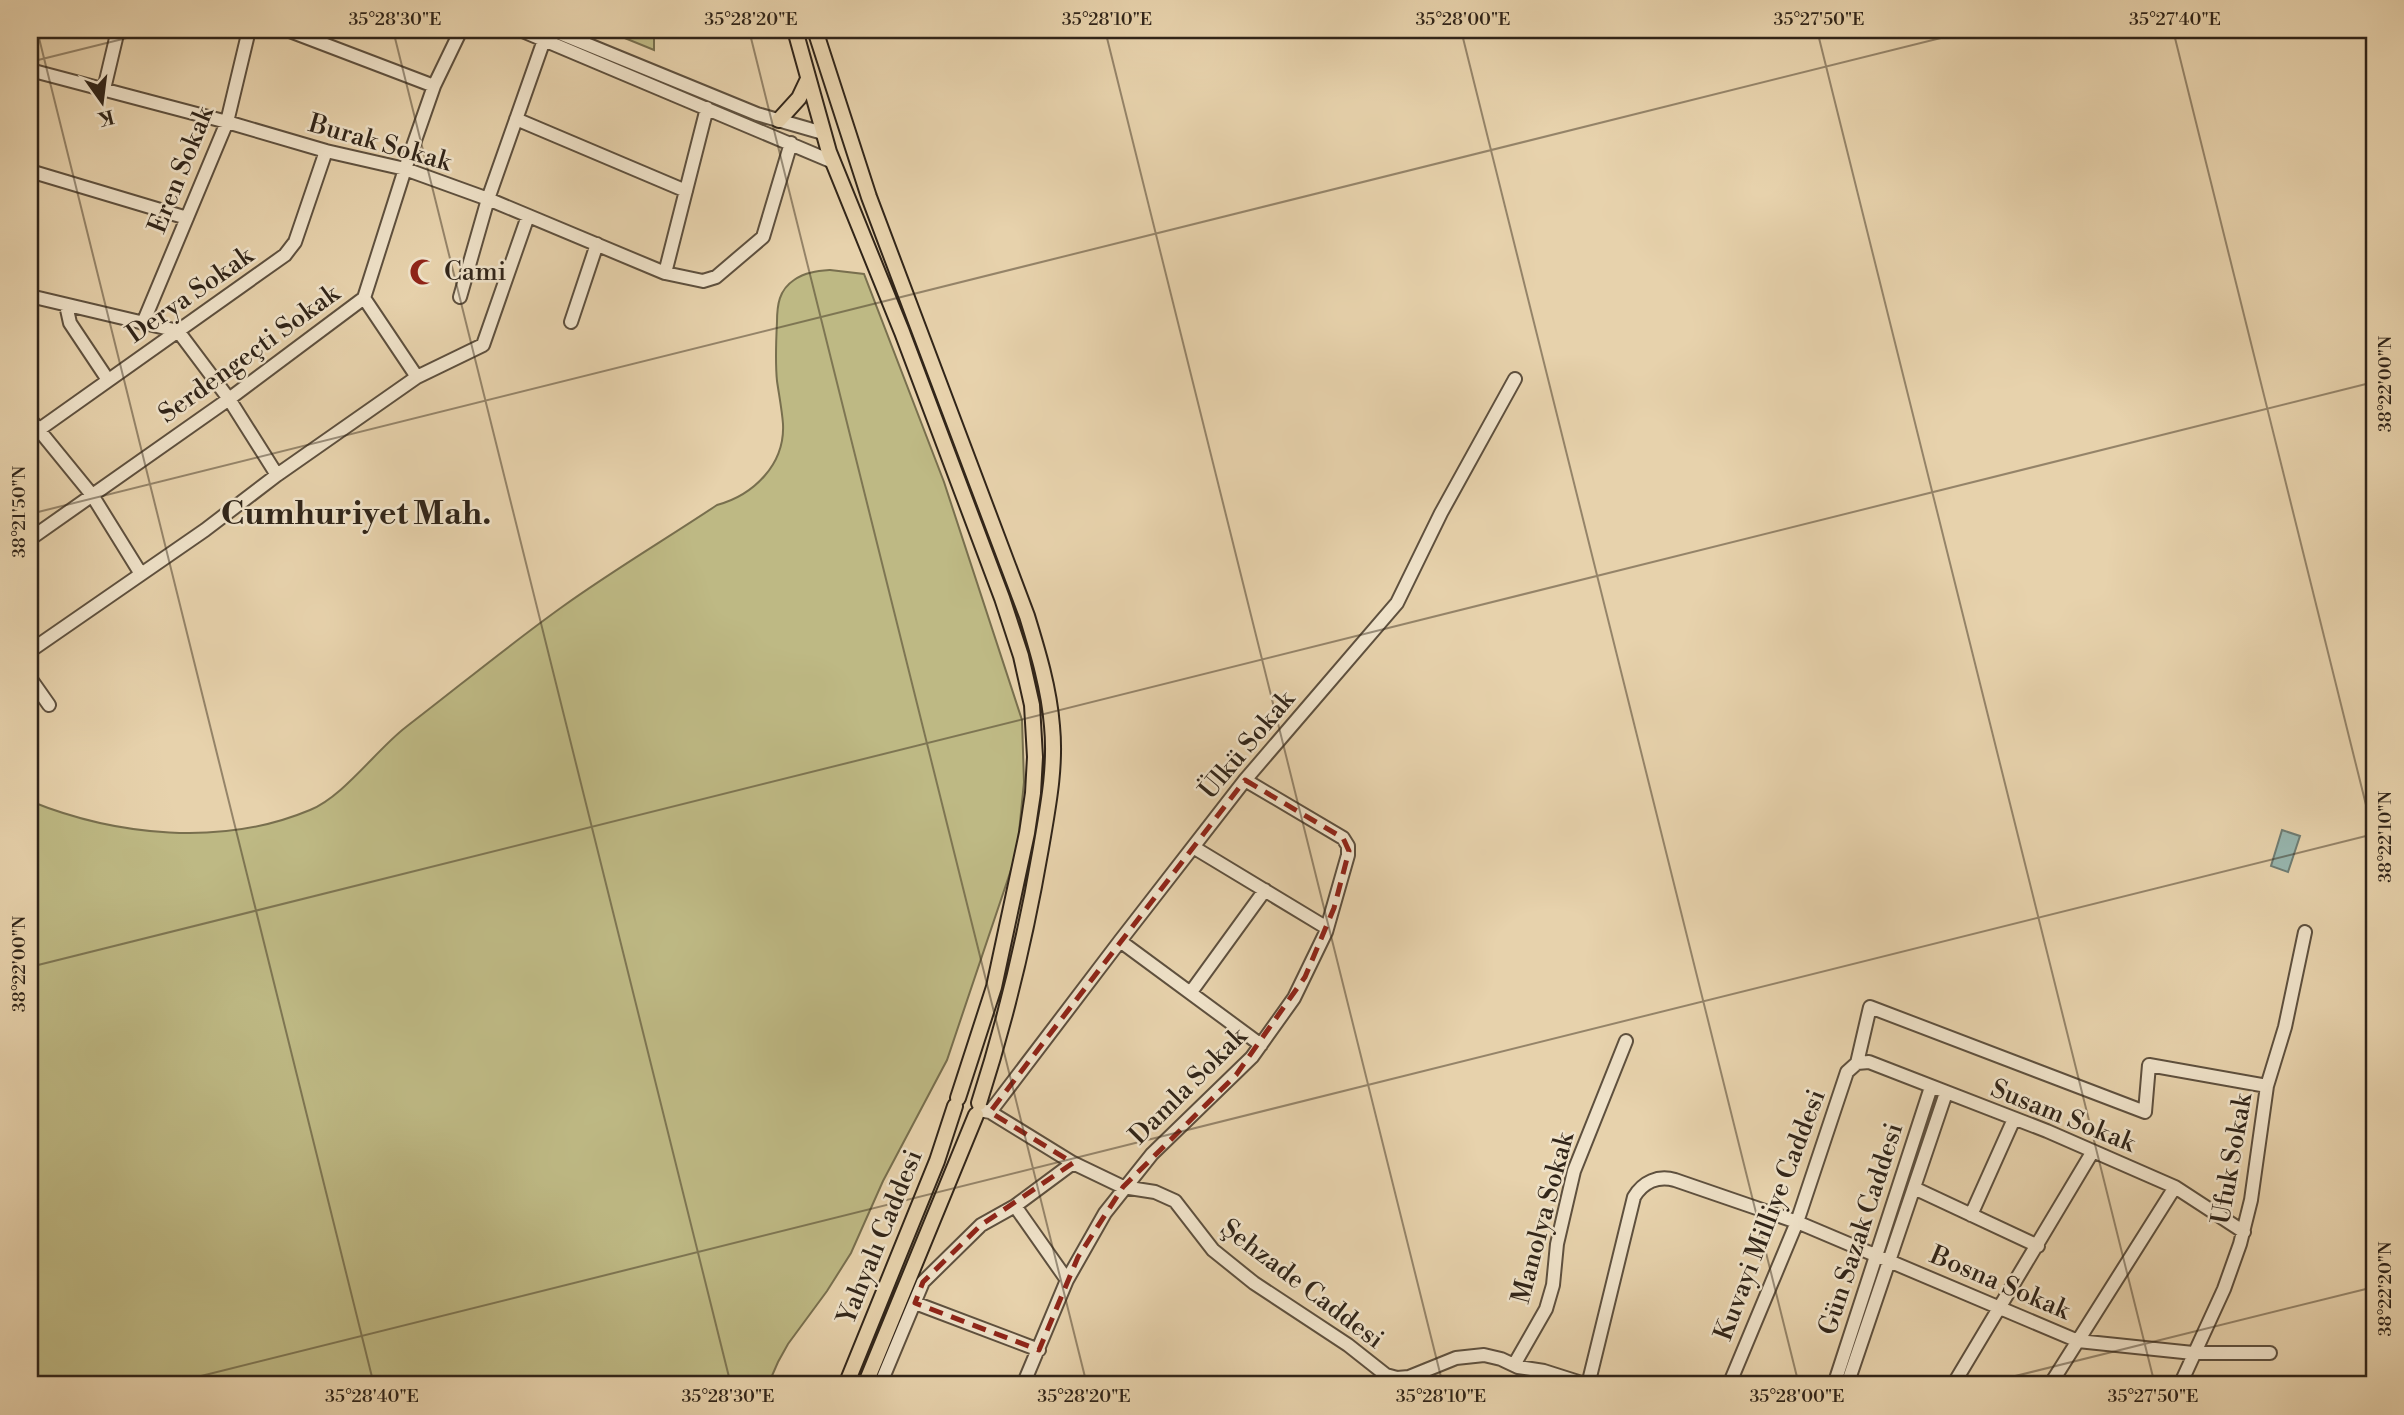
<svg xmlns="http://www.w3.org/2000/svg" width="2404" height="1415" viewBox="0 0 2404 1415" font-family="'Libre Bodoni',serif">
  <rect width="100%" height="100%" fill="#e7d2ac"/>
  <filter id="stains"><feTurbulence type="fractalNoise" baseFrequency=".00286" numOctaves="4"/><feColorMatrix values="0 0 0 0 .2 0 0 0 0 .09 0 0 0 0 .02 0 0 0 .5 -.17"/></filter>
  <radialGradient id="worn" r=".72"><stop offset=".6" stop-color="#630" stop-opacity="0"/><stop offset="1" stop-color="#630" stop-opacity=".3"/></radialGradient>
  <path fill="#beb984" stroke="#786f4e" stroke-width="2" d="M605,30H654V50Z
    M830,270L864,274L944,482L1022,720L1024,782L1017,852L947,1060L883,1181L851,1253L827,1291L788,1344L778,1362L768,1385H30V801C116,836 222,847 310,810C344,796 376,750 406,727C458,687 509,645 562,607C612,571 666,539 717,505C754,495 785,464 783,424C782,410 779,395 777,381C775,361 776,342 777,322C777,305 779,290 794,280C805,272 818,271 830,270Z"/>
  <path fill="#97b6af" stroke="#6e7c73" stroke-width="2" d="M2282,830L2300,836L2288,872L2271,866Z"/>
  <g fill="none" stroke-linecap="round" stroke-linejoin="round">
    <g stroke="#5e503e" stroke-width="16">
      <path id="minor" d="M287,30L434,86
        M520,30L833,162
        M552,30L757,114L823,133
        M30,70L227,122L326,151L405,169L488,199L665,273L703,281L716,277L763,237L791,143
        M104,89L118,30
        M516,119L686,191
        M30,171L187,218
        M665,273L707,108
        M30,296L178,331L229,399L277,475
        M460,297L488,199L544,40
        M364,298L417,377
        M66,305L70,323L108,380
        M571,322L597,244
        M143,323L227,122L249,30
        M30,419L92,495L141,574
        M30,436L285,255L295,242L326,151
        M30,539L229,399L364,298L405,169L434,86L461,30
        M30,651L205,530L277,475L417,377L483,345L528,216
        M30,678L49,705
        M1193,847L1327,928
        M1120,941L1261,1045
        M1191,992L1265,890
        M1857,1063L1870,1007L2145,1112L2149,1065L2267,1086
        M1857,1063L1869,1062L2047,1131L2175,1187L2244,1232
        M979,1110L990,1112L1120,941L1245,780L1397,603L1441,513L1515,379
        M990,1112L1073,1163L1123,1187L1155,1192L1175,1201L1213,1250L1254,1283L1348,1345L1386,1375L1397,1378L1409,1377L1456,1358L1484,1355L1501,1359L1518,1367L1544,1371L1588,1385
        M1914,1188L2038,1246
        M1015,1206L1067,1280
        M1971,1215L2014,1119
        M915,1303L1039,1350
        M1514,1365L1546,1309L1553,1285L1557,1244L1574,1171L1626,1041
        M880,1385L923,1282L981,1225L1015,1206L1073,1163
        M1023,1385L1067,1280L1105,1213L1152,1154L1252,1057L1294,998L1326,932L1348,855V846L1343,838L1245,780
        M1538,1385L1544,1371
        M1588,1385L1634,1197C1643,1182 1658,1175 1675,1180L1797,1222L2078,1341L2193,1353H2270
        M1729,1385L1797,1222L1847,1072L1857,1063
        M1834,1385L1931,1087
        M1847,1385L1946,1093
        M1953,1385L2093,1151
        M2050,1385L2175,1187
        M2180,1385L2224,1289L2240,1244L2251,1200L2267,1086L2285,1027L2305,932"/>
    </g>
    <g stroke="#312519" stroke-width="18">
      <path id="major" d="M795,30L829,152L902,332L1002,598L1021,656L1032,705L1035,757L1033,793L1027,833L994,987L958,1098
        M815,30L869,197L1027,616C1038,652 1049,688 1052,726C1056,767 1048,807 1041,848C1026,935 1006,1019 979,1103
        M779,120L799,98L808,79
        M846,1385L937,1161L955,1106
        M865,1385L976,1115"/>
    </g>
    <use href="#minor" stroke="#efe2c9" stroke-width="12"/>
    <use href="#major" stroke="#e7d2ac" stroke-width="14"/>
  </g>
  <path fill="none" stroke="#8f2418" stroke-width="5" stroke-dasharray="14 9" stroke-linejoin="round" d="M1245,780L1343,838L1349,851L1334,908L1305,977L1236,1075L1123,1187L1078,1257L1039,1350L915,1303L923,1282L981,1225L1073,1163L990,1112Z"/>
  <path fill="none" stroke="#312519" stroke-width="2" stroke-opacity="0.45" d="M37,30L374,1385M393,30L731,1385M749,30L1087,1385M1105,30L1443,1385M1461,30L1799,1385M1817,30L2155,1385M2173,30L2374,837M30,62L159,30M30,514L1973,30M30,967L2374,382M165,1385L2374,834M1979,1385L2374,1287"/>
  <defs>
    <g id="mosque-bare" transform="scale(2.1)"><path d="M3.5-4.9A6 6 0 1 0 3.5 4.9A5 5 0 1 1 3.5-4.9Z" fill="#8f2418" stroke="#efe2c9" stroke-width="2.5" paint-order="stroke"/></g>
  </defs>
  <g fill-rule="evenodd">
    <use href="#mosque-bare" x="423" y="272"/>
  </g>
  <g text-anchor="middle" dominant-baseline="central" stroke-width="5" stroke-linejoin="round" paint-order="stroke">
    <g font-size="26" fill="#312519" stroke="#efe2c9">
      <text transform="translate(380 143) rotate(16)">Burak Sokak</text>
      <text transform="translate(181 170) rotate(-68)">Eren Sokak</text>
      <text transform="translate(190 295) rotate(-35)">Derya Sokak</text>
      <text transform="translate(249 354) rotate(-36)">Serdengeçti Sokak</text>
      <text transform="translate(1247 745) rotate(-50)">Ülkü Sokak</text>
      <text transform="translate(1188 1086) rotate(-45)">Damla Sokak</text>
      <text transform="translate(2063 1116) rotate(22)">Susam Sokak</text>
      <text transform="translate(2232 1159) rotate(-80)">Ufuk Sokak</text>
      <text transform="translate(1770 1215) rotate(-69)">Kuvayi Milliye Caddesi</text>
      <text transform="translate(1543 1218) rotate(-75)">Manolya Sokak</text>
      <text transform="translate(1861 1229) rotate(-72)">Gün Sazak Caddesi</text>
      <text transform="translate(880 1237) rotate(-68)">Yahyalı Caddesi</text>
      <text transform="translate(2000 1283) rotate(23)">Bosna Sokak</text>
      <text transform="translate(1302 1284) rotate(37)">Şehzade Caddesi</text>
    </g>
    <g font-size="26" fill="#312519" stroke="#efe2c9" text-anchor="start">
      <text x="444" y="272">Cami</text>
    </g>
    <g font-size="33" font-weight="bold" fill="#312519" stroke="#efe2c9">
      <text x="356" y="514">Cumhuriyet Mah.</text>
    </g>
  </g>
  <rect width="2404" height="1415" fill="none" stroke="#e7d2ac" stroke-width="77"/>
  <g transform="translate(102 102) rotate(166)" stroke="#efe2c9" stroke-width="5" paint-order="stroke">
  <path d="M0-5L12 26L0 18L-12 26Z" fill="#312519"/>
  <text y="-10" font-size="19" font-weight="bold" text-anchor="middle" fill="#312519">K</text>
  </g>
  <rect x="38" y="38" width="2328" height="1338" fill="none" stroke="#312519" stroke-width="2.5"/>
  <g font-size="18" text-anchor="middle" fill="#312519">
    <text x="395" y="25">35°28'30"E</text>
    <text x="751" y="25">35°28'20"E</text>
    <text x="1107" y="25">35°28'10"E</text>
    <text x="1463" y="25">35°28'00"E</text>
    <text x="1819" y="25">35°27'50"E</text>
    <text x="2175" y="25">35°27'40"E</text>
    <text transform="translate(2385 384) rotate(-90)" y="6">38°22'00"N</text>
    <text transform="translate(19 512) rotate(-90)" y="6">38°21'50"N</text>
    <text transform="translate(2385 837) rotate(-90)" y="6">38°22'10"N</text>
    <text transform="translate(19 964) rotate(-90)" y="6">38°22'00"N</text>
    <text transform="translate(2385 1289) rotate(-90)" y="6">38°22'20"N</text>
    <text x="372" y="1402">35°28'40"E</text>
    <text x="728" y="1402">35°28'30"E</text>
    <text x="1084" y="1402">35°28'20"E</text>
    <text x="1441" y="1402">35°28'10"E</text>
    <text x="1797" y="1402">35°28'00"E</text>
    <text x="2153" y="1402">35°27'50"E</text>
  </g>
  <rect width="100%" height="100%" filter="url(#stains)"/>
  <rect width="100%" height="100%" fill="url(#worn)"/>
</svg>
